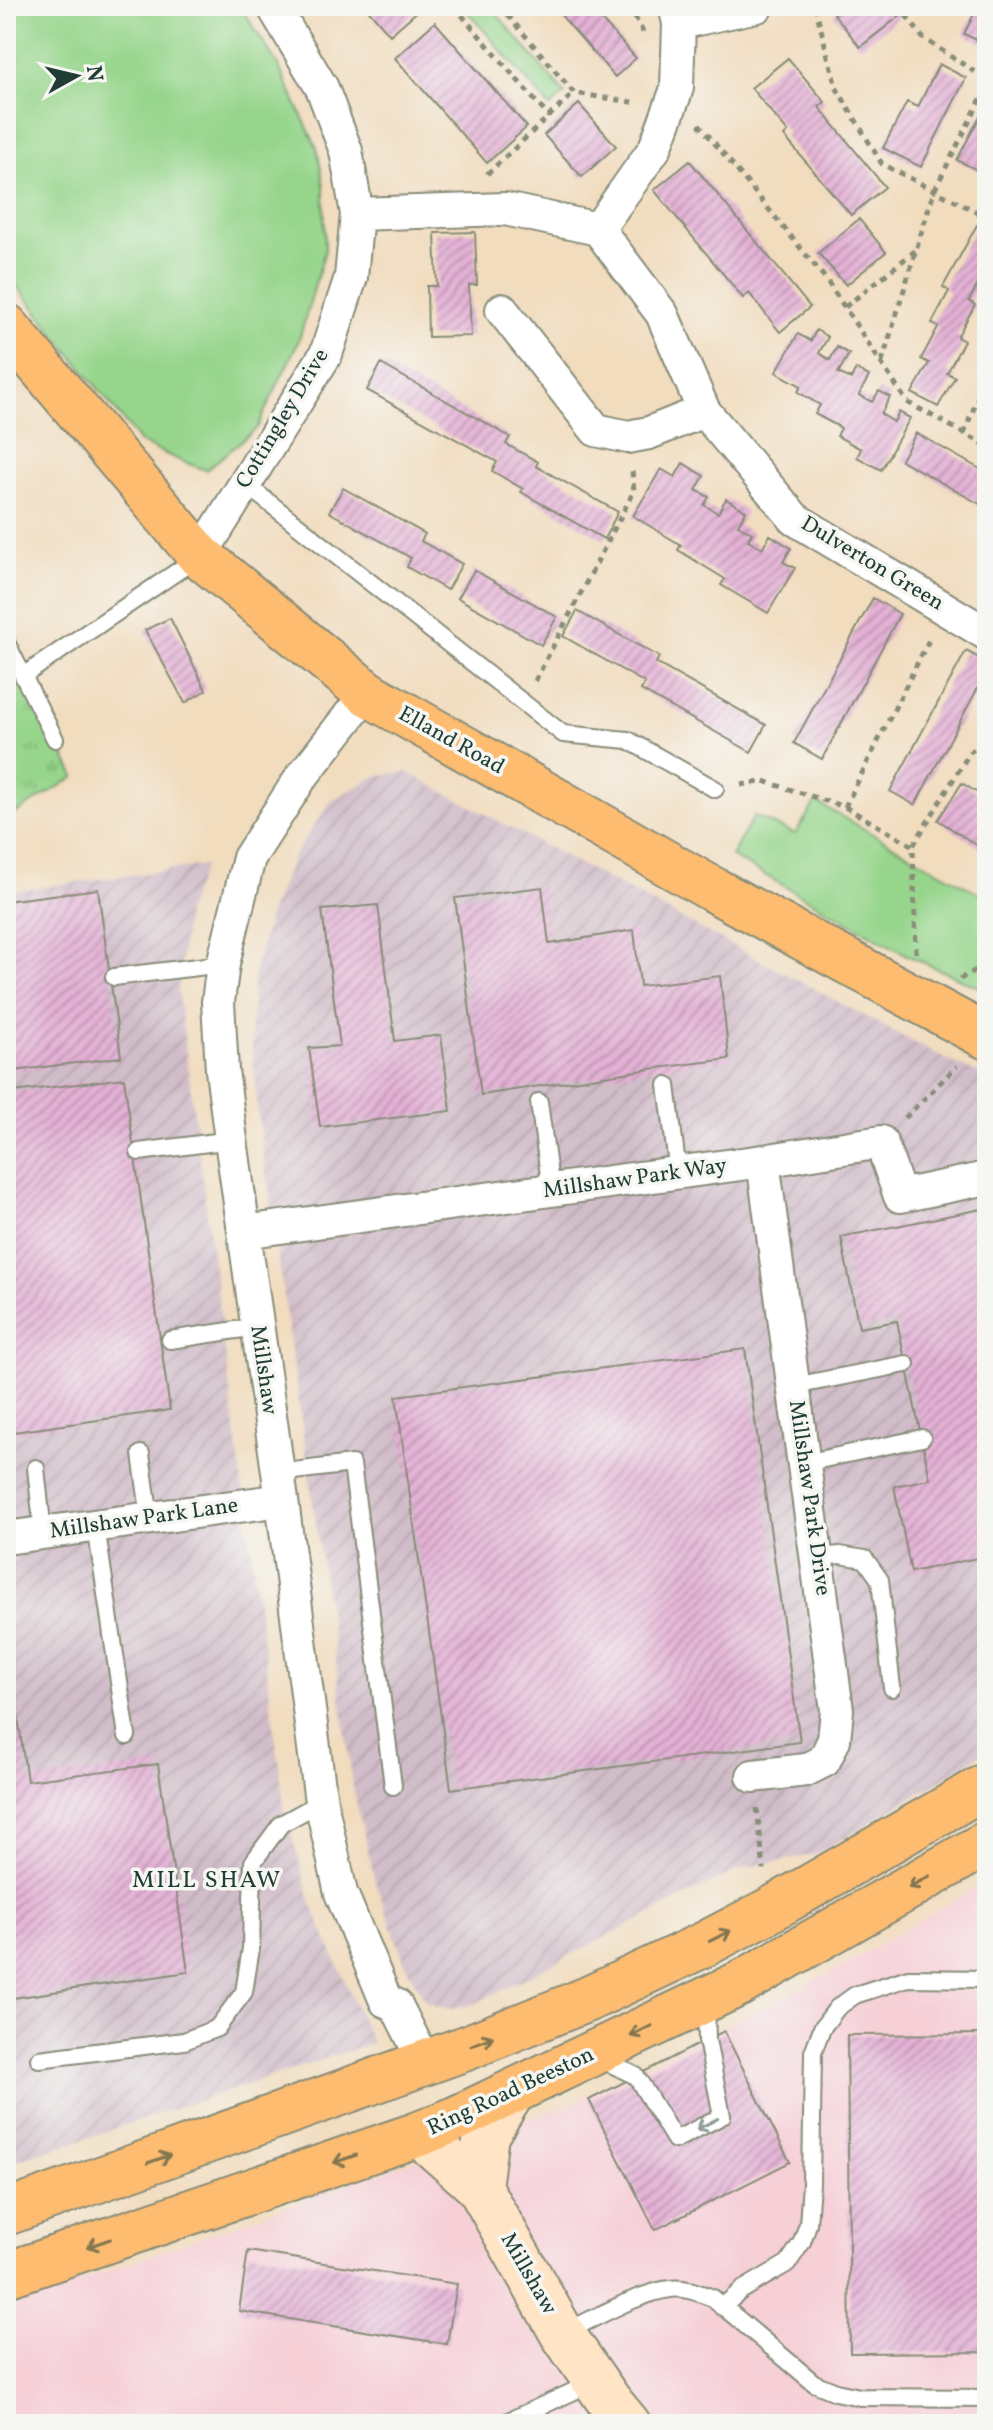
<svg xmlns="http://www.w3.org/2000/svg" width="993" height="2430" viewBox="0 0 993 2430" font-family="Vollkorn,serif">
  <defs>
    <pattern id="industrial-furrows" width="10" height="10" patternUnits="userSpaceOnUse" patternTransform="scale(2)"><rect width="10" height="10" fill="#d1bdc9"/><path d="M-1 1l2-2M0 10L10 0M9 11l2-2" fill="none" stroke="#b3a3ad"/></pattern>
    <pattern id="park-tufts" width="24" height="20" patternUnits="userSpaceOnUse" patternTransform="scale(2)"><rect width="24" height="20" fill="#96d58b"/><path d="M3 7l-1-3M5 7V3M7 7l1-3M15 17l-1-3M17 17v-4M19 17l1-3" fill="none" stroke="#7aae72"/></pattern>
    <pattern id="building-hatch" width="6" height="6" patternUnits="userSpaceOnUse" patternTransform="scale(2)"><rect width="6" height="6" fill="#e4b1d5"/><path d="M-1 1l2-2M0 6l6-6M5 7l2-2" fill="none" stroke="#b891ae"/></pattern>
  </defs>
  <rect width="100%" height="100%" fill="#f6f6f2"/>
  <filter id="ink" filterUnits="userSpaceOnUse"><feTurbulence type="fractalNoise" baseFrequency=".0125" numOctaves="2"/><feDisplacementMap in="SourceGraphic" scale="16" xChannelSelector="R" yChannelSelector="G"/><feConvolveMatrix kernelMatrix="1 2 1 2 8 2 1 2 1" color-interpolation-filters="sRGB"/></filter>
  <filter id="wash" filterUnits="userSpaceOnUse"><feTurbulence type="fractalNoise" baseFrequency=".006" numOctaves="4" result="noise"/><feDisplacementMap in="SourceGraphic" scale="32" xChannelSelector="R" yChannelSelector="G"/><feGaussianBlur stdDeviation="1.8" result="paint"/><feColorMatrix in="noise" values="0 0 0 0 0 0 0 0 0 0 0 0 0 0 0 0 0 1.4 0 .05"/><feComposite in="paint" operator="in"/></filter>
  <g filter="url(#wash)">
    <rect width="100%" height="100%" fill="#f1dcbe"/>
    <path fill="#f6cfd7" d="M987,1881V2424H6V2308L570,2104L841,1967Z"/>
    <path fill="url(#industrial-furrows)" d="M407,772L947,1060L987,1077V1750L935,1784L816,1854L739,1869L474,2004L449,2009L427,2003L407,1968L376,1885L354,1792L258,1116L251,1032L253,976L270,912L294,855L331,801L376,776Z
      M205,865L186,911L178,991L285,1811L311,1903L372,2043L62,2146L6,2163V892Z"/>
    <path fill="#96d58b" stroke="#5a8960" stroke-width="2" d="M6,6H240L278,65L317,148L324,186L325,250L299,340L257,428L206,470L181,461L141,443L6,272Z
      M463,6H490L565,94L550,107Z
      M816,802L987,898V991L909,956L731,856L754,816L795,834Z"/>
    <path fill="url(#park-tufts)" stroke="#5a8960" stroke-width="2" d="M6,642L75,777L6,819Z"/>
    <g id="blocks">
      <path fill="url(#building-hatch)" d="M365,6H419L421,8L390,35Z
        M553,6H589L636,58L615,77Z
        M844,6H894L901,15L860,47L834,14Z
        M978,6H987V45L964,34Z
        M435,22L527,127L487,163L395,58Z
        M788,58L825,102L819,107L885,187L851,215L784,136L788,132L751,88Z
        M939,64L966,78L921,167L883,148L907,102L918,107Z
        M579,104L616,146L582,177L544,135Z
        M981,114L987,117V175L957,160Z
        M690,161L810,307L780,332L749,293L743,298L654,190Z
        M859,219L886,252L846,285L818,253Z
        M977,225L987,231V267L969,301L975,305L957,337L964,341L947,373L955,377L938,407L912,393L929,363L921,359L938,327L932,323L949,291L943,287Z
        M475,232L477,285H469L471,336L428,337L427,286H437L435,233Z
        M816,330L828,337L819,353L830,360L837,347L849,354L838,373L851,379L856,369L869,376L859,395L872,402L879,391L890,397L881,414L894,422L899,412L910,418L881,470L857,457L861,449L837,436L841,428L815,414L820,405L798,392L801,386L776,372L798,334L811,341Z
        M381,364L510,437L506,444L538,462L536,466L618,512L604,539L521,492L523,489L492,471L497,462L367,390Z
        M916,433L987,473V508L901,460Z
        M683,463L704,476L696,490L709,497L704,505L718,513L726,499L746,511L738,525L752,533L748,540L762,548L770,535L791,548L783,562L795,568L768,613L721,585L725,579L678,550L681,545L633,516L661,469L675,477Z
        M343,488L425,534L421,541L462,564L447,590L407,567L411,558L329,512Z
        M474,570L557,617L541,645L458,598Z
        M873,598L900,614L822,759L794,743Z
        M577,611L659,657L656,663L766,725L751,752L641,690L645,683L563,636Z
        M170,618L206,690L185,703L145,630Z
        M966,651L987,662V671L915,805L890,791Z
        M962,783L987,799V841L981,848L938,820Z
        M542,887L549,944L634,930L640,986L720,976L729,1059L650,1069L481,1095L455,898Z
        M98,889L121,1057L6,1072V901Z
        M378,905L395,1041L441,1035L451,1111L320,1127L309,1048L340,1046L322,910Z
        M124,1078L170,1410L6,1433V1093Z
        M987,1208V1556L911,1572L894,1486L930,1479L897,1321L859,1328L841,1237Z
        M745,1349L800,1742L451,1789L396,1396Z
        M6,1646H8L27,1781L158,1764L188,1972L6,1999Z
        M724,2031L790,2162L655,2230L589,2100Z
        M987,2034V2352L850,2353L847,2035Z
        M248,2251L457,2284L447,2344L239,2311Z"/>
    </g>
  </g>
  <g filter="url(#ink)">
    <use href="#blocks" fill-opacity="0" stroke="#888c79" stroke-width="2"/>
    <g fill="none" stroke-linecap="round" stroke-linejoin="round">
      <g stroke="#888c79" stroke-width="20">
        <path id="lane" d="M244,483L563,734L628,740L715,789
          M6,642L55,739
          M23,676L197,558
          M114,977L223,964
          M667,1085L678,1173
          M539,1102L551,1190
          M139,1152L231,1140
          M170,1340L256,1327
          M794,1386L906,1364
          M141,1454L150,1519
          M805,1463L922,1438
          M36,1468L43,1533
          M277,1473L352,1464L393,1786
          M96,1526L127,1736
          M818,1557L840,1555L865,1559L880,1580L892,1688
          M599,2058L636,2076L675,2140L722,2116L707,2040L706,2002
          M39,2059L184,2041L217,2028L244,1992L251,1948L253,1862L281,1824L321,1802
          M722,2307L742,2290L788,2263L802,2242L808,2224L811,2184L813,2052L822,2028L837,2008L855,1995L908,1978L987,1979
          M563,2333C594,2319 638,2293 670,2289C685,2287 699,2293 713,2298L814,2383L836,2392L860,2397L987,2398
          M502,2424L594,2382"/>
      </g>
      <g stroke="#888c79" stroke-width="36">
        <path id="street" d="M679,23L757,6
          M357,214L505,209L598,229L662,314L704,411L795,519L987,634
          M598,229L655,148L675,94L677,87L679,23L675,6
          M502,310L596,430L628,437L649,433L704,411
          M200,556L326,354L351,277L357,214L346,151L322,88L273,6
          M367,693L300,779L249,858L223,964L218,1002L222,1070L231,1140L282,1500L321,1802L341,1893L386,2001L396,2005L425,2063
          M244,1232L763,1161L881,1142L900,1196L987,1178
          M6,1538L282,1500
          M753,1776L806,1770L824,1761L834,1740L837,1710L763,1161"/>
      </g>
      <g stroke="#888c79" stroke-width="48">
        <path id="secondary" d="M419,2134L479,2187L562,2333L609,2401L628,2424
          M479,2187L486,2135L512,2093"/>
      </g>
      <g stroke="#888c79" stroke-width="48">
        <path id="primary" d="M6,326L200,556L367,693L714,890L987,1037"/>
      </g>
      <g stroke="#888c79" stroke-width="48">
        <path id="highway" d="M6,2213L466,2048L588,1999L705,1944L768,1911L987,1785
          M6,2275L419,2134L451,2121L741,1983L987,1843"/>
      </g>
      <path stroke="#888c79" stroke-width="5" stroke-dasharray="6 6" stroke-linecap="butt" d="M454,6L549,117
        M500,6L574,93L638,103
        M629,6L644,34
        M815,6L836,87L882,164L987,217
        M899,6L923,38L987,80
        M699,124L825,278L907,402L987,446
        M487,174L574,93
        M845,307L916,250
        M882,362L934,191L987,87
        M964,434L987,373
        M535,681L634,491L632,471
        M741,785L764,781L845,807L913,846
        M845,807L930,638
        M916,953L913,846L970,752L987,739
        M960,979L987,964
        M905,1118L957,1066
        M757,1808L764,1870"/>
      <use href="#lane" stroke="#fff" stroke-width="16"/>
      <use href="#street" stroke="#fff" stroke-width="32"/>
      <use href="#secondary" stroke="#ffe4c6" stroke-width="44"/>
      <use href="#primary" stroke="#febc70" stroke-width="44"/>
      <use href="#highway" stroke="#febc70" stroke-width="44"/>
    </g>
    <defs><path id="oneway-shaft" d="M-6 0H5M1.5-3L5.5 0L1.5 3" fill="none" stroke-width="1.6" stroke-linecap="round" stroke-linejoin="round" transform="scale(2)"/></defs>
    <g stroke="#83764f">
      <use href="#oneway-shaft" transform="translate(919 1882) rotate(150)"/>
      <use href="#oneway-shaft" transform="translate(720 1936) rotate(-27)"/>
      <use href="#oneway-shaft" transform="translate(641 2031) rotate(154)"/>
      <use href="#oneway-shaft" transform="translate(482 2041) rotate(-22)"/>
      <use href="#oneway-shaft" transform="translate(159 2159) rotate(-20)"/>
      <use href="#oneway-shaft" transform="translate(345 2159) rotate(161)"/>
      <use href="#oneway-shaft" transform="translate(99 2243) rotate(161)"/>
    </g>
    <use stroke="#8f9e9a" href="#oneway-shaft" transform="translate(707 2124) rotate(153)"/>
  </g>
  <g text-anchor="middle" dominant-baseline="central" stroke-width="7" stroke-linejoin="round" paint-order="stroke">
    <g font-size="22" fill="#1f3d34" stroke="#f6f6f2">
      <text transform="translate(283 419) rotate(-59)">Cottingley Drive</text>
      <text transform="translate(872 564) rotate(31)">Dulverton Green</text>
      <text transform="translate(451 741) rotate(29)">Elland Road</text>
      <text transform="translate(635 1179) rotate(-8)">Millshaw Park Way</text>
      <text transform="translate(263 1370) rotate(82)">Millshaw</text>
      <text transform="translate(809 1498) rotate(82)">Millshaw Park Drive</text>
      <text transform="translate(144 1519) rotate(-8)">Millshaw Park Lane</text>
      <text transform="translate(511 2092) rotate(-25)">Ring Road Beeston</text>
      <text transform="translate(528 2274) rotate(60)">Millshaw</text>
    </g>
    <g font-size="24" letter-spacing="2" fill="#1f3d34" stroke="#f6f6f2">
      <text x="207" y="1881">MILL SHAW</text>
    </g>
  </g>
  <rect width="993" height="2430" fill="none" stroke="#f6f6f2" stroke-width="32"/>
  <g transform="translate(76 76) rotate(82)" stroke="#f6f6f2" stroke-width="6" paint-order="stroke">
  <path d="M0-6L14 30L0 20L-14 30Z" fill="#1f3d34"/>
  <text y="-12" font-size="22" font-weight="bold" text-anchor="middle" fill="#1f3d34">N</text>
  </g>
</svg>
